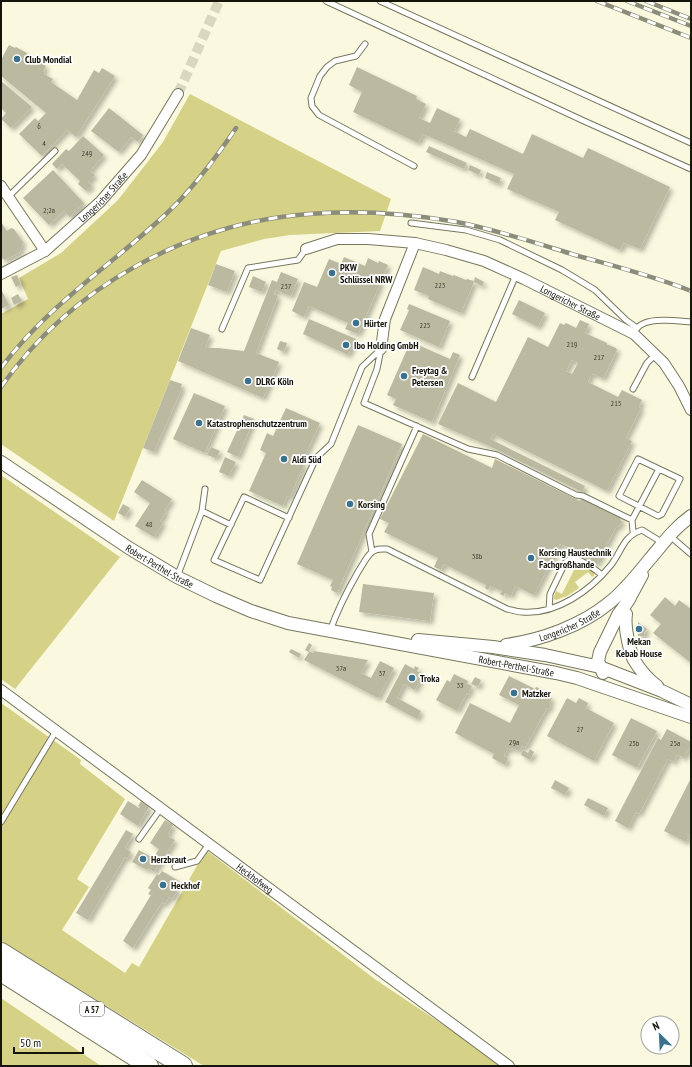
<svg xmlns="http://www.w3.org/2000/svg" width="692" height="1067" viewBox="0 0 692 1067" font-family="'PT Sans Narrow',sans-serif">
  <defs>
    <filter id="shadow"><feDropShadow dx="3.5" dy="3.5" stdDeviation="2" flood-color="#0004"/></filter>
  </defs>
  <rect width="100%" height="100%" fill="#faf9df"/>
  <path fill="#d5d187" d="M190,94L391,199L380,231L290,235L264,239L221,251L114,521L1,444V314L28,299L19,278L61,253L118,200L163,142Z
    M1,475L120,557L15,689L1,679Z
    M576,562L594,571V576L592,577L588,572L575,582L579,588L567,596L556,600L554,599V596L556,591L562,594L576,566L573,564Z
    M1,703L81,760L80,764L125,799L77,879L89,887L62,930L125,973L132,963L139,967L206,850L376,980L463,1038L501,1066H204L1,941Z
    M1,998L101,1066H1Z"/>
  <path fill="#bbbaa1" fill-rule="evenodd" filter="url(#shadow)" d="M9,45L15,48L16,47L27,53V55L46,66L43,71L45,72L44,74L53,79L51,82L77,100L94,70L99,73L102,68L115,76L76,137L67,130L42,156L19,134L35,118L38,121L46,113L1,76V60Z
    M357,67L417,96L416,99L426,104L419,118L430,123L437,108L460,119L454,131L466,137L470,129L523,154L532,134L583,158L588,148L670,187L640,249L624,243L620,250L555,220L559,212L507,189L514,174L423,134L418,143L353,112L362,92L349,85Z
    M1,81L32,107L11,128L1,119L6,113L1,108Z
    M109,108L143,135L138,142L131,137L119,152L91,131Z
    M83,136L104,155L90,171L95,175L88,182L92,185L86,191L78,184L80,181L62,164L57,169L52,164L66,149L69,151Z
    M429,146L467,163L464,169L426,152Z
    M470,165L481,170L479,175L468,170Z
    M53,170L84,203L70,217L64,211L49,225L23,198Z
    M487,172L501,178L499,184L485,178Z
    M1,222L7,231L11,228L14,229L23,242L20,252L5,260L1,258Z
    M344,257L365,266L368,258L378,263L379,261L388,265L382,278L379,277L377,280L381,282L358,334L345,329L348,323L309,306L304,317L292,311L304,282L317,287L329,259L341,264Z
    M216,264L235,271L227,292L208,285Z
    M423,267L439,274L440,271L453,276L454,275L466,280L467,279L474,281L475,277L484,282L482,286L474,282L461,313L428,299L429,296L414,290Z
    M281,272L298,279L291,296L275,290L274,294L278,296L256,353L279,362L263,398L178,361L191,328L210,335L205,348H218L244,351L272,280L277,282Z
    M17,275L21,284L16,287L11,277Z
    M253,276L266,282L262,292L249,287Z
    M1,289L9,305L1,309Z
    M18,294L22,301L14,305L11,298Z
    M519,300L545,313L538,327L512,314Z
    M409,304L450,321L439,347L400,330L409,310L407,309Z
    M309,319L356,339L348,355L303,334Z
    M580,320L589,324L585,333L607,343V345H609L616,348L617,350L604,377L602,378L594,374L591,375L588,382L618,397L622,390L642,400L639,407L641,408L626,438L632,441L607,491L493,434L490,439L585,486L582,492L487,445L438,424L458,383L496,402L528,337L548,347L560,323L564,325L566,323L576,328ZM572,360L578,363L572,374L566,371Z
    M280,341L287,343L284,352L277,349Z
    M416,344L450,359L453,352L460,355L432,422L393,405L396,399L387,395L408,347L414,349Z
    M170,380L182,384L181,387L182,388L154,452L143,448Z
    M194,393L225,406L205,453L173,439Z
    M286,408L320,423L301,464L304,465L290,497L287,496L283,506L249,491L266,453L260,450L267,433L273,436Z
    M244,415L254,419L238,457L227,452Z
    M358,425L402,444L337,593L331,590L332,587L330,586L333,580L297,564Z
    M423,434L492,468L495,459L580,501L581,497L621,517L620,519L622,522L619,526L616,527L597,564L568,550L569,548L560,544L534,595L515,586L511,596L505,593L504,596L500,594L502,591L490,586L488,590L485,588L486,585L444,564L441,570L434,567L438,558L384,532L389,523L380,519Z
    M211,447L220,451L216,458L207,455Z
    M225,457L236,462L229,476L219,472Z
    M142,480L172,499L164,511L166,512L160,521L163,523L154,537L135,526L150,503L134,492Z
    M123,504L130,508L125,517L118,513Z
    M363,584L434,593L430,621L359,612Z
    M665,597L675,606L679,600L691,609V663L653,633L661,624L650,615Z
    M638,622L647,629L644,633L645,636L638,637Z
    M309,643L312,645L309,651L313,653L314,651L368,660L361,673L371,678L380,661L394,668L378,698L304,660L309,652L305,650Z
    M291,649L301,654L299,658L289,652Z
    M405,664L414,669L415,666L419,668L417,671L423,674L415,690L404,684L397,698L421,711L417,719L385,702Z
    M454,674L468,681L467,684L472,686L469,692H470L469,695L467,693L457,711L436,700L447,680L450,682Z
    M509,676L535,689L536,687L542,689L541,692L552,698L549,704L551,705L549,709L547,708L525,748L522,746L519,751L512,748L511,750L508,748L504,756L508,758L505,765L492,758L494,754L455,733L470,703L510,723L519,705L499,695Z
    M475,677L481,680L478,687L471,684Z
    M567,698L576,703L579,698L588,703L586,708L614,723L594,761L547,736Z
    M631,718L657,731L637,768L612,755Z
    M667,729L691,742V745L684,758L677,754L674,762L668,759L639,814L636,812L628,828L615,821L658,738L661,740Z
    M530,749L534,752L530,760L521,755L523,750L528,753Z
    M691,778V832L686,842L664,831Z
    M555,780L569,788L565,795L551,788Z
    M588,798L608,808L604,816L584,805Z
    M128,801L139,808L140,807L138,806L141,801L149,807L138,826L120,814Z
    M165,820L173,825L168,834L170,835L169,837L175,840L154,872L148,868L147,870L132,862L139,850L153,858L159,849L150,843Z
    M126,830L133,834L125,848L131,852L127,859L125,857L88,920L76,913Z
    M162,871L179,881L174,888L178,890L172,899L169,897L165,904L162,902L133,948L123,941L151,895L148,894L151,890L148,888L157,874L159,875Z"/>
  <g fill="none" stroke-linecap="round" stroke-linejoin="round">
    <path stroke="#d8d7bf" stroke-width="10" stroke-dasharray="10 5" stroke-linecap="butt" d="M178,94L219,1"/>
    <g stroke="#77775f" stroke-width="7">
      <path id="service" d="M326,1L584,121L691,169
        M380,1L691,143
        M365,44L356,56L335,61L327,67L320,76L311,98L312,106L319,115L414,166
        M8,197L55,151
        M411,223L466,230L500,240L562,270L595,290L626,320L637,328
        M222,329L248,268L298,260L306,249
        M635,332C641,315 678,321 691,322
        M381,349L377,369L364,403L468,449L497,455L576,495L583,496L632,520
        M472,377L516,275
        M633,389L647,363L655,355
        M202,511L231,525
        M289,518L244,497L214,560L260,580L316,458L331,444L362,367L381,349
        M633,532L632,520L659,469L680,479L662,514L658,516L619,496L638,459L659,469
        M670,536L691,554
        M372,552L369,534L417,426
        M177,577L202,511L205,489
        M549,609L550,594L565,563C567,561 570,558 574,559C581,559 597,571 602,575
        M330,631C338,608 346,593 358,572C362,566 366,557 372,552C377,548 381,549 387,549L507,609C512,610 517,612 522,612C556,615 590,591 611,565C622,551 623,536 642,530L663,543
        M1,822L56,731
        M139,839L161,808
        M175,867L197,861L209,844"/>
    </g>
    <g stroke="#77775f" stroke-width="12">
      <g id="minor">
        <path d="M1,186L45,251"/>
        <path id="s1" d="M306,249L337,239H368L415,243L446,250L484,261L524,279L634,334L664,363L679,386L691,410"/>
        <path id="s2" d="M1,274L45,251L100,202L141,155L178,94"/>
        <path d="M381,349L385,319L415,243"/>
        <path id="s3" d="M1,690L509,1066"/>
      </g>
    </g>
    <g stroke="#77775f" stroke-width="14">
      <g id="tertiary">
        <path id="s4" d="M1,462L129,548L177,577L216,596L251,611L288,623L556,673L577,678L691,717"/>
        <path d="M626,614C624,625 629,650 634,660C640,670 649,680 657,686"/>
        <path d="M418,640L493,647L545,655L600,667L662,691L691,705"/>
        <path id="s5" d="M506,645C541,640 581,626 609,603C624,591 637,575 649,560C663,544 673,529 691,516"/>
        <path d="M603,673L598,661L600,652L618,615L628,601L642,575"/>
      </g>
    </g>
    <g stroke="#77775f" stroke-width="20">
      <path id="motorway" d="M1,952L183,1066
        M1,972L149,1066"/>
    </g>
    <use href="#service" stroke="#fff" stroke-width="5"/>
    <use href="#minor" stroke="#fff" stroke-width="10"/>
    <use href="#tertiary" stroke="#fff" stroke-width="12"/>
    <use href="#motorway" stroke="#fff" stroke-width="18"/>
    <g stroke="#8c8c7a" stroke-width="4.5">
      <path id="rail" d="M597,1L691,38
        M627,1L691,26
        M646,1L691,19
        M1,368C46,307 110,266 165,215C193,189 215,159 236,128
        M1,387C71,287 187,223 309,214C357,210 410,214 457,222C497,230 536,243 575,255C614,266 653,276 691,291"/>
    </g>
    <use href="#rail" stroke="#fff" stroke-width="3" stroke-dasharray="9" stroke-linecap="butt"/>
  </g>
  <g fill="#3a718c" stroke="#fff" stroke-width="1.5">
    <circle cx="17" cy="59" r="4"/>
    <circle cx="332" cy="273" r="4"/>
    <circle cx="356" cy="323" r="4"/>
    <circle cx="346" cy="345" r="4"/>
    <circle cx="404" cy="376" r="4"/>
    <circle cx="248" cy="381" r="4"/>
    <circle cx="199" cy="423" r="4"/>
    <circle cx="284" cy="459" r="4"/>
    <circle cx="350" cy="504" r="4"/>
    <circle cx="531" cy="558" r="4"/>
    <circle cx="639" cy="629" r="4"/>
    <circle cx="412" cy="678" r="4"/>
    <circle cx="514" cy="693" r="4"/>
    <circle cx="143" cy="859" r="4"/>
    <circle cx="163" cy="885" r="4"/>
  </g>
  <g text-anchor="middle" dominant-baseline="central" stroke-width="3.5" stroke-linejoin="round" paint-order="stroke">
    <g font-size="8" fill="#3e3e31">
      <text x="39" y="126">6</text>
      <text x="44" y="143">4</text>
      <text x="87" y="153">249</text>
      <text x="49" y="210">2;2a</text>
      <text x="440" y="285">223</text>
      <text x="286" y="286">237</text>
      <text x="425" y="325">225</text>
      <text x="572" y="344">219</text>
      <text x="599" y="357">217</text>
      <text x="616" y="403">215</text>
      <text x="149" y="524">48</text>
      <text x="477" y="556">38b</text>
      <text x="341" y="668">37a</text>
      <text x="382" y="673">37</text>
      <text x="460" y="685">33</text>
      <text x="580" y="729">27</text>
      <text x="514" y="742">29a</text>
      <text x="634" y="743">25b</text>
      <text x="675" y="743">25a</text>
    </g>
    <rect fill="#fff" stroke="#5b5b55" stroke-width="1" x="80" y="1002" width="24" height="14" rx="3"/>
    <g font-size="9" font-weight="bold" fill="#15150c">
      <text x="92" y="1009">A 57</text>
    </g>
    <g font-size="10" font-weight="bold" fill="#15150c" stroke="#fff" text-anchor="start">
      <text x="25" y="59">Club Mondial</text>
      <text x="340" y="267">PKW<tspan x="340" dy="12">Schlüssel NRW</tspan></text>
      <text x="364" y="323">Hürter</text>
      <text x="354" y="345">Ibo Holding GmbH</text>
      <text x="412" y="370">Freytag &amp;<tspan x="412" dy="12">Petersen</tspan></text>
      <text x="256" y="381">DLRG Köln</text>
      <text x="207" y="423">Katastrophenschutzzentrum</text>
      <text x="292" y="459">Aldi Süd</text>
      <text x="358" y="504">Korsing</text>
      <text x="539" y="552">Korsing Haustechnik<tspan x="539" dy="12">Fachgroßhande</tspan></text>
      <text x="639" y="641" text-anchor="middle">Mekan<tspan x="639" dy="12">Kebab House</tspan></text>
      <text x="420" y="678">Troka</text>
      <text x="522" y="693">Matzker</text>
      <text x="151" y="859">Herzbraut</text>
      <text x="171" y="885">Heckhof</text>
    </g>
    <g font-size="10" fill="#15150c" stroke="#fff">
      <text stroke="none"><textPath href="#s2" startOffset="129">Longericher Straße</textPath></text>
      <text stroke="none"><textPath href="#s1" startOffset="278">Longericher Straße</textPath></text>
      <text stroke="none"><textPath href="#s4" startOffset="190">Robert-Perthel-Straße</textPath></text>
      <text stroke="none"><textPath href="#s5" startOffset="67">Longericher Straße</textPath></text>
      <text stroke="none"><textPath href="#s4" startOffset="563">Robert-Perthel-Straße</textPath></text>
      <text stroke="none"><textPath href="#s3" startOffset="316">Heckhofweg</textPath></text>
    </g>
  </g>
  <rect width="692" height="1067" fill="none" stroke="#15150c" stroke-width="4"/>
  <g transform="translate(660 1035) rotate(336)"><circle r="19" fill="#ffffff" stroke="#a1a19e"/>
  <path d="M0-3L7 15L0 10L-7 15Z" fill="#3a718c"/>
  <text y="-6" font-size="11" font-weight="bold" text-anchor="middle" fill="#15150c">N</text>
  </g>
  <path d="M14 1047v6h69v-6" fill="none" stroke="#15150c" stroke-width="2"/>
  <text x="20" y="1047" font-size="12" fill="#15150c" stroke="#ffffff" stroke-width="3" paint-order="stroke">50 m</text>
</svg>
